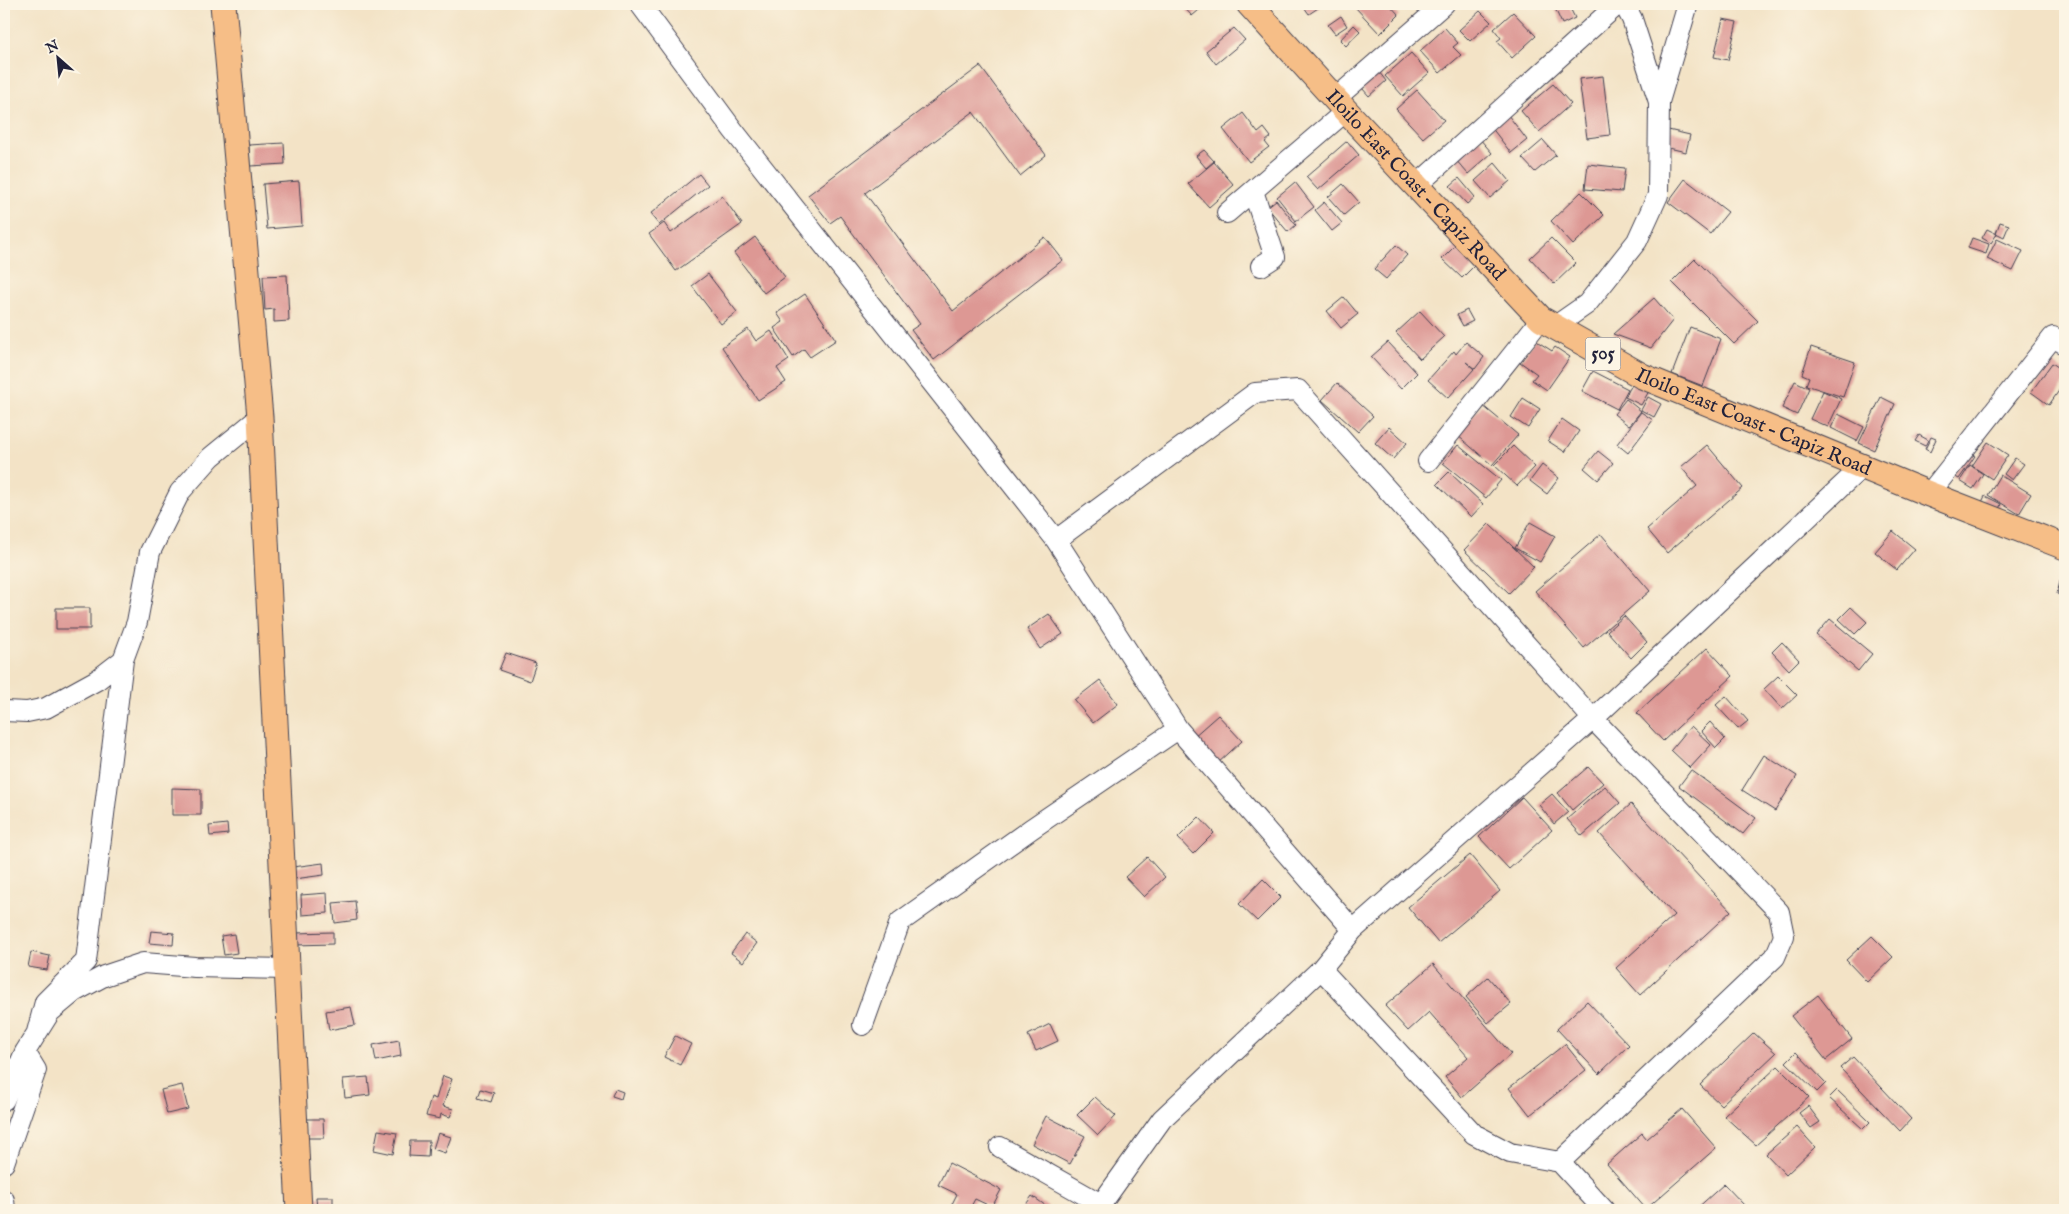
<svg xmlns="http://www.w3.org/2000/svg" width="2069" height="1214" viewBox="0 0 2069 1214" font-family="'IM FELL English',serif">
  <rect width="100%" height="100%" fill="#fcf5e5"/>
  <filter id="ink" filterUnits="userSpaceOnUse"><feTurbulence type="fractalNoise" baseFrequency=".02" numOctaves="2"/><feDisplacementMap in="SourceGraphic" scale="10" xChannelSelector="R" yChannelSelector="G"/><feConvolveMatrix kernelMatrix="1 2 1 2 8 2 1 2 1" color-interpolation-filters="sRGB"/></filter>
  <filter id="wash" filterUnits="userSpaceOnUse"><feTurbulence type="fractalNoise" baseFrequency=".0096" numOctaves="4" result="noise"/><feDisplacementMap in="SourceGraphic" scale="20" xChannelSelector="R" yChannelSelector="G"/><feGaussianBlur stdDeviation="1.12" result="paint"/><feColorMatrix in="noise" values="0 0 0 0 0 0 0 0 0 0 0 0 0 0 0 0 0 1.4 0 .05"/><feComposite in="paint" operator="in"/></filter>
  <g filter="url(#wash)">
    <rect width="100%" height="100%" fill="#f3e3c6"/>
    <g id="blocks">
      <path fill="#dd9894" d="M1181,4H1206L1192,16Z
        M1302,4H1324L1309,14Z
        M1359,4H1389L1399,15L1380,34L1355,7Z
        M1553,4H1568L1575,18L1562,24Z
        M1480,11L1491,22L1470,41L1459,30Z
        M1513,12L1536,36L1512,58L1497,41L1501,38L1494,29Z
        M1341,16L1347,26L1335,34L1328,25Z
        M1723,19L1737,22L1728,60L1714,57Z
        M1354,25L1360,31L1346,46L1340,40Z
        M1234,28L1245,40L1216,64L1206,51Z
        M1445,28L1458,43L1453,47L1461,55L1440,73L1420,51Z
        M1411,53L1429,73L1403,96L1385,76Z
        M980,66L1046,155L1020,176L973,112L865,193L953,311L1045,237L1063,260L934,360L911,330L920,324L840,216L830,223L808,195Z
        M1379,72L1386,81L1369,96L1362,88Z
        M1603,76L1610,135L1587,138L1579,79Z
        M1553,84L1571,104L1539,132L1521,111Z
        M1417,90L1444,120L1423,138L1396,109Z
        M1243,113L1258,133L1264,128L1271,137L1265,142L1269,147L1249,162L1223,129Z
        M1508,115L1527,140L1511,153L1491,127Z
        M1664,129L1690,135L1686,152L1660,146Z
        M1479,138L1492,153L1468,174L1455,159Z
        M1543,140L1556,155L1535,172L1522,158Z
        M1347,141L1359,155L1318,190L1306,177Z
        M284,143L285,164L250,166L249,145Z
        M1204,150L1214,161L1206,168L1196,156Z
        M1214,162L1234,185L1209,207L1188,184Z
        M1495,163L1510,181L1490,198L1475,181Z
        M1588,164L1625,168L1622,192L1585,189Z
        M699,174L708,185L659,225L650,214Z
        M1459,178L1475,197L1467,204L1450,186Z
        M1685,179L1728,212L1710,234L1668,202Z
        M299,181L302,226L267,229L263,184Z
        M1295,182L1314,207L1296,221L1277,197Z
        M1343,184L1359,202L1344,215L1328,197Z
        M1581,192L1604,215L1573,245L1551,221Z
        M722,196L742,224L676,271L649,234L664,223L671,233Z
        M1276,200L1296,225L1288,232L1267,207Z
        M1324,202L1342,223L1332,231L1315,210Z
        M2000,222L2009,225L2004,237L1996,233Z
        M1987,229L1997,234L1991,243L1982,238Z
        M755,237L785,277L764,293L734,253Z
        M1551,238L1576,263L1554,284L1530,258Z
        M1972,238L1989,244L1986,254L1968,248Z
        M1997,239L2023,251L2013,271L1987,259Z
        M1396,245L1407,255L1386,279L1374,269Z
        M1456,245L1475,265L1462,278L1442,259Z
        M1695,259L1758,321L1734,344L1672,282Z
        M708,274L737,312L721,324L692,286Z
        M287,275L289,321L274,322V309L265,310L263,276Z
        M805,294L836,340L810,357L804,349L793,357L774,328L783,322L777,313Z
        M1344,297L1358,314L1341,328L1327,311Z
        M1654,298L1673,320L1651,348L1613,334Z
        M1467,310L1473,321L1463,326L1457,315Z
        M1420,311L1444,337L1420,359L1396,333Z
        M1690,327L1721,339L1703,386L1672,374Z
        M748,329L756,341L771,331L789,360L777,368L786,382L758,400L722,347Z
        M1535,340L1552,351L1555,347L1570,357L1547,390L1532,380L1537,374L1520,362Z
        M1388,342L1417,373L1401,389L1371,357Z
        M1466,342L1484,357L1475,369L1466,362L1474,369L1448,398L1428,380L1454,351L1456,354Z
        M1811,347L1855,362L1843,397L1806,385L1809,377L1802,374Z
        M2052,363L2065,372V382L2049,405L2031,392Z
        M1593,371L1628,389L1617,409L1582,391Z
        M1795,381L1809,388L1797,415L1782,408Z
        M1337,383L1373,416L1358,432L1322,400Z
        M1633,383L1649,391L1641,405L1625,397Z
        M1823,391L1841,399L1828,427L1810,419Z
        M1648,397L1661,404L1654,417L1641,410Z
        M1881,397L1895,404L1874,450L1859,443Z
        M1523,398L1540,409L1528,428L1511,417Z
        M1626,399L1641,411L1629,426L1614,414Z
        M1482,405L1518,435L1492,465L1457,435Z
        M1641,412L1653,420L1628,453L1617,444Z
        M1838,414L1864,427L1857,441L1831,428Z
        M1562,419L1579,431L1565,452L1548,441Z
        M1389,427L1407,443L1393,459L1375,443Z
        M1919,435L1928,440L1925,446L1915,441Z
        M1931,437L1936,439L1930,452L1925,449Z
        M1988,442L2008,455L1992,479L1972,466Z
        M1458,445L1501,480L1486,498L1443,463Z
        M1707,445L1743,488L1667,553L1647,529L1697,486L1681,467Z
        M1513,446L1535,467L1517,486L1494,465Z
        M1598,451L1613,463L1598,480L1584,468Z
        M1967,452L1975,456L1959,479L1952,475Z
        M2015,458L2024,464L2012,480L2004,474Z
        M1542,465L1559,478L1547,494L1530,481Z
        M1970,465L1983,474L1973,489L1960,481Z
        M1449,472L1483,504L1471,517L1437,484Z
        M2000,475L2031,494L2019,514L1988,495Z
        M1985,496L2001,504L1998,512L1981,504Z
        M1530,522L1555,536L1540,562L1515,548Z
        M1489,524L1534,567L1509,593L1464,550Z
        M1893,531L1915,549L1897,570L1875,552Z
        M1601,534L1650,591L1584,648L1535,591Z
        M2063,569L2065,570V596L2057,594Z
        M1851,607L1867,622L1855,634L1839,619Z
        M56,608H90V629H56Z
        M1049,614L1063,634L1040,649L1027,629Z
        M1624,616L1647,642L1631,658L1607,631Z
        M1830,619L1872,654L1858,671L1816,635Z
        M1782,642L1799,660L1789,670L1772,652Z
        M1707,648L1733,676L1663,741L1637,713Z
        M506,653L536,663L530,681L499,670Z
        M1778,676L1797,695L1782,709L1764,689Z
        M1100,680L1118,704L1093,723L1074,700Z
        M1726,696L1748,721L1738,729L1716,705Z
        M1218,715L1242,741L1217,764L1193,737Z
        M1710,722L1725,739L1716,748L1701,731Z
        M1691,726L1711,745L1690,768L1671,750Z
        M1764,755L1797,776L1775,811L1742,790Z
        M1588,767L1603,783L1572,810L1558,793Z
        M1691,770L1756,818L1743,834L1679,786Z
        M1605,786L1620,803L1582,836L1567,819Z
        M172,788L201,789V815H172Z
        M1552,794L1568,812L1554,824L1539,805Z
        M1522,797L1552,830L1509,869L1479,837Z
        M1631,804L1731,911L1640,995L1616,968L1674,915L1599,833Z
        M1199,817L1214,833L1193,854L1178,838Z
        M227,824L228,834L210,836L209,826Z
        M1470,855L1500,891L1438,943L1408,907Z
        M1147,857L1165,877L1144,897L1125,877Z
        M323,863L324,875L294,879L293,867Z
        M1263,879L1281,897L1257,921L1239,904Z
        M327,893L328,913L302,915L301,895Z
        M355,901L357,920L335,923L333,903Z
        M151,931L174,933L173,945L149,943Z
        M333,932V944L295,945V933Z
        M234,934L237,953L224,955L221,936Z
        M745,934L757,943L743,962L731,953Z
        M1872,936L1893,957L1867,982L1846,960Z
        M31,952L50,956L47,970L28,967Z
        M1433,964L1511,1054L1462,1097L1445,1077L1468,1057L1429,1012L1408,1031L1385,1006Z
        M1488,977L1511,1004L1488,1023L1466,997Z
        M1818,995L1852,1039L1826,1060L1791,1016Z
        M1587,1001L1629,1045L1599,1074L1557,1029Z
        M351,1007L355,1025L329,1030L326,1011Z
        M1050,1024L1058,1041L1036,1051L1028,1035Z
        M1754,1033L1776,1053L1721,1105L1700,1085Z
        M675,1036L691,1044L680,1065L664,1057Z
        M399,1040L401,1056L376,1061L373,1045Z
        M1565,1044L1586,1070L1530,1115L1509,1088Z
        M1796,1052L1826,1083L1817,1092L1786,1062Z
        M1853,1057L1911,1119L1900,1131L1840,1068Z
        M1778,1066L1809,1097L1756,1145L1724,1116Z
        M443,1076L452,1079L443,1106L453,1109L450,1117L441,1114L440,1119L426,1116L431,1097L436,1099Z
        M368,1077L370,1095L345,1098L343,1079Z
        M182,1085L188,1109L167,1114L161,1090Z
        M481,1089L494,1093L491,1102L478,1098Z
        M615,1089L623,1092L621,1099L612,1096Z
        M1837,1090L1870,1122L1863,1129L1829,1098Z
        M1095,1097L1116,1116L1098,1135L1077,1115Z
        M1808,1106L1820,1122L1811,1128L1799,1113Z
        M1682,1109L1716,1148L1646,1209L1607,1164L1642,1133L1647,1139Z
        M1046,1116L1085,1136L1070,1164L1032,1144Z
        M307,1119H323L324,1138H308Z
        M1797,1127L1815,1147L1786,1175L1766,1154Z
        M378,1130L397,1133L393,1154L374,1150Z
        M438,1133L451,1137L445,1153L433,1149Z
        M410,1141H429L428,1157L409,1156Z
        M949,1163L1001,1190L992,1207L975,1199L969,1210H959L951,1206L957,1194L938,1185Z
        M1724,1184L1744,1205L1738,1210H1695Z
        M1032,1196L1052,1210H1022Z
        M316,1197H333V1210H317Z"/>
    </g>
  </g>
  <g filter="url(#ink)">
    <use href="#blocks" fill-opacity="0" stroke="#413f50" stroke-width="1"/>
    <g fill="none" stroke-linecap="round" stroke-linejoin="round">
      <g stroke="#413f50" stroke-width="22">
        <path id="minor" d="M640,4L733,130L1056,540L1178,729L1353,930L1593,719L1863,466
          M1624,4L1632,19L1659,102
          M1335,99L1444,4
          M1416,186L1618,4
          M1253,191L1275,257L1261,266
          M1227,213L1346,111
          M1554,327L1587,304L1637,241L1658,195L1659,102L1688,4
          M1428,461L1541,319
          M1929,494L2053,337L2065,344
          M1056,540L1255,393L1298,390L1593,719L1779,912L1784,936L1775,957L1560,1162L1510,1153L1474,1134L1321,969
          M4,711L27,712L46,708L97,680L123,660L137,622L150,552L180,492L211,457L260,417
          M863,1025L900,922L1031,829L1178,729
          M37,1032L45,1002L86,961L123,660
          M4,1100L25,1052L50,1012L74,992L104,976L143,963L195,967L288,969
          M1000,1147L1101,1204
          M1560,1162L1604,1210
          M4,1163L36,1070L25,1052
          M4,1200L5,1210
          M1097,1210L1162,1119L1321,969L1353,930"/>
      </g>
      <g stroke="#413f50" stroke-width="27">
        <g id="major">
          <path d="M223,4L260,417L299,1210"/>
          <path id="s1" d="M1249,4L1346,111L1541,319L1642,376L1929,494L2065,547"/>
        </g>
      </g>
      <use href="#minor" stroke="#fff" stroke-width="20"/>
      <use href="#major" stroke="#f6be87" stroke-width="25"/>
    </g>
  </g>
  <g text-anchor="middle" dominant-baseline="central" stroke-width="4.5" stroke-linejoin="round" paint-order="stroke">
    <rect fill="#fcf5e5" stroke="#63616e" stroke-width="1" x="1585.5" y="337.5" width="35" height="33" rx="4"/>
    <g font-size="19" font-weight="bold" fill="#22223b">
      <text x="1603" y="354">505</text>
    </g>
    <g font-size="20" fill="#22223b" stroke="#fcf5e5">
      <text stroke="none"><textPath href="#s1" startOffset="246">Iloilo East Coast – Capiz Road</textPath></text>
      <text stroke="none"><textPath href="#s1" startOffset="666">Iloilo East Coast – Capiz Road</textPath></text>
    </g>
  </g>
  <rect width="2069" height="1214" fill="none" stroke="#fcf5e5" stroke-width="20"/>
  <g transform="translate(58 58) rotate(333)" stroke="#fcf5e5" stroke-width="4" paint-order="stroke">
  <path d="M0-4L9 19L0 12L-9 19Z" fill="#22223b"/>
  <text y="-8" font-size="14" font-weight="bold" text-anchor="middle" fill="#22223b">N</text>
  </g>
</svg>
